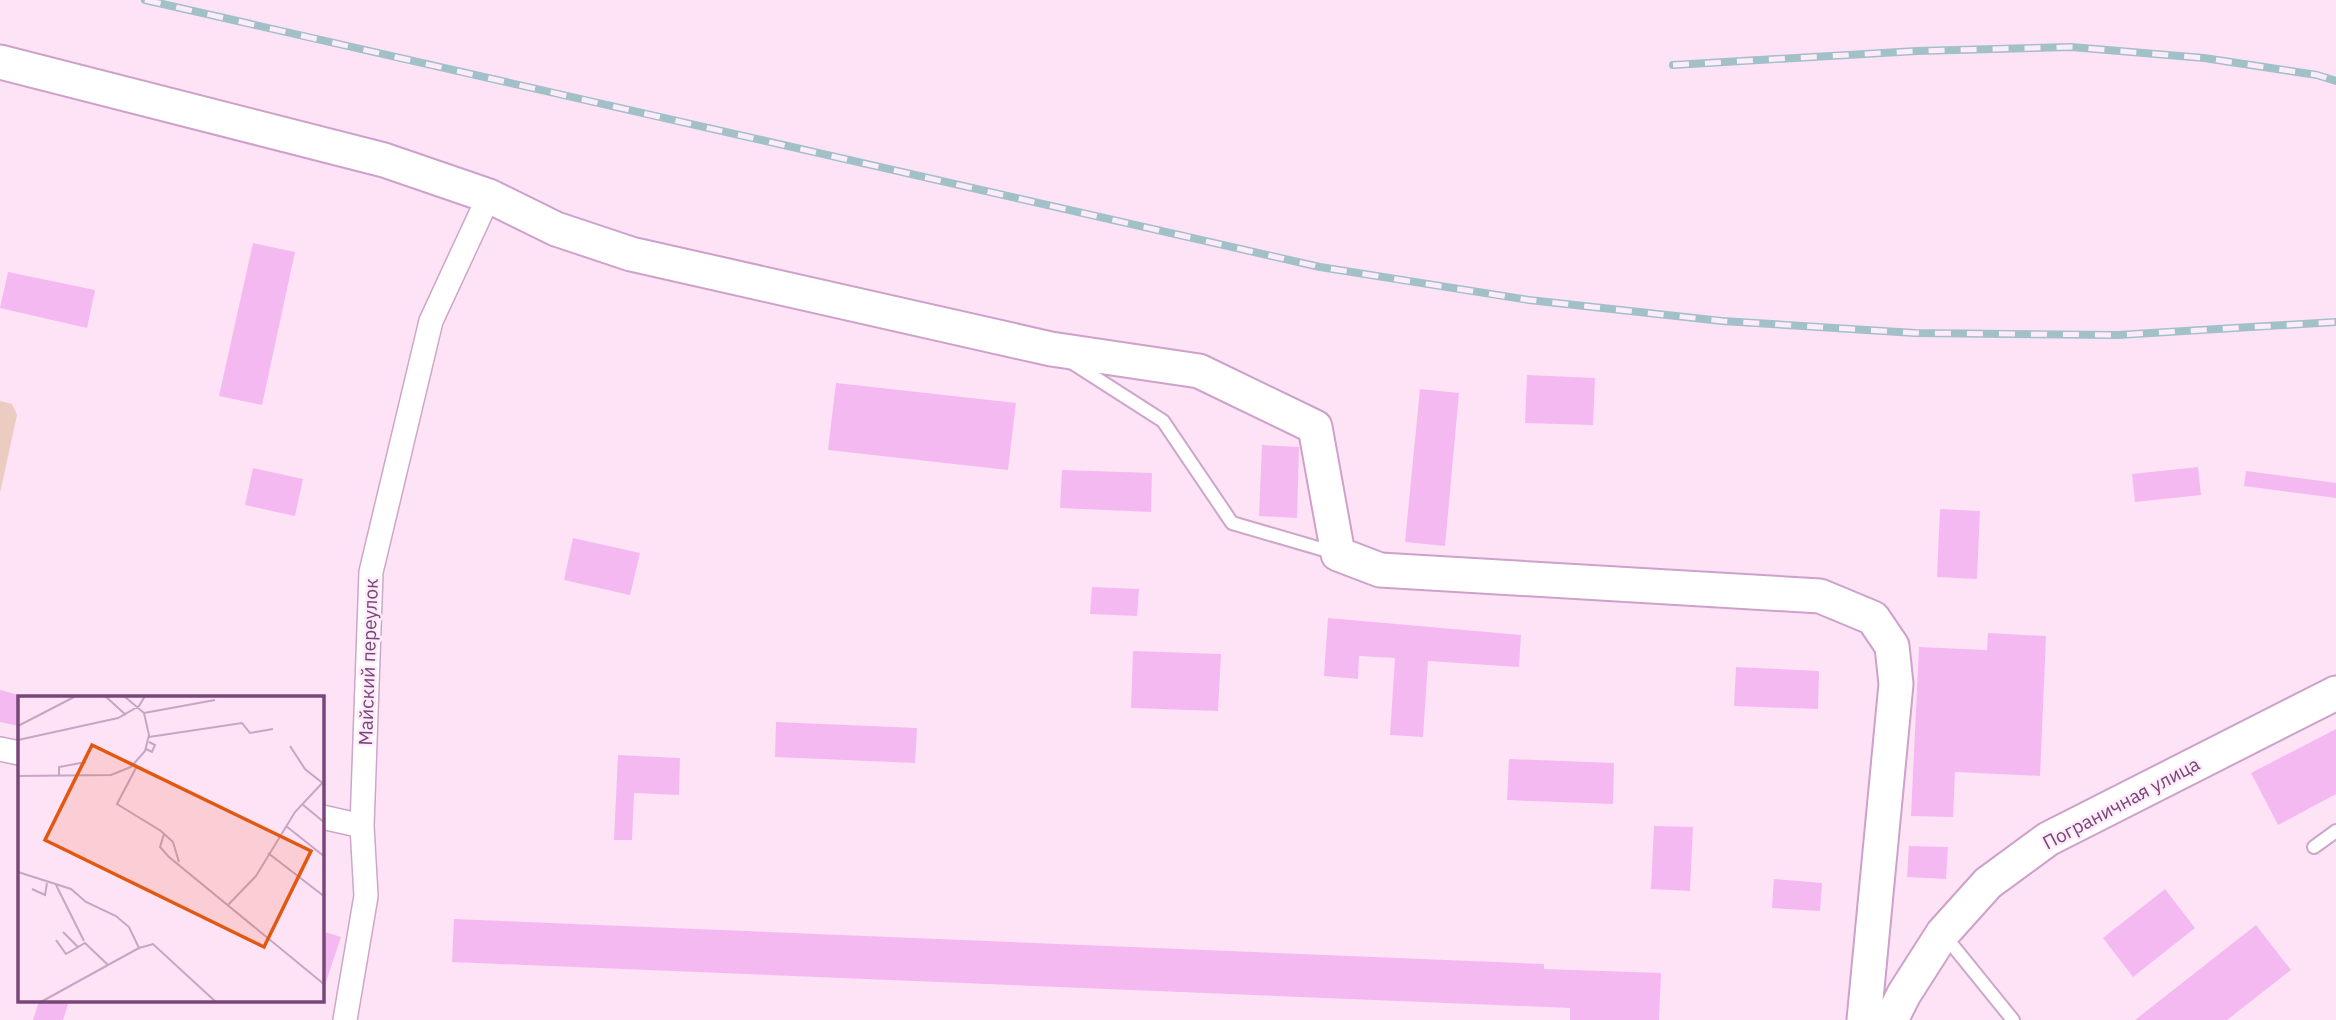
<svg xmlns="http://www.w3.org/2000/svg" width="2336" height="1020" viewBox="0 0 2336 1020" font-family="'IBM Plex Sans',sans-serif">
  <rect width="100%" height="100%" fill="#fee3f6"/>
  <path fill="#ecccc1" d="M0,401L12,404L17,415L0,493Z"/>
  <path fill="#f5b9f1" d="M253,243L295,252L262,405L219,396Z
    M8,272L95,290L87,328L0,308Z
    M1527,375L1595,378L1593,425L1525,423Z
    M836,383L1016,403L1008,470L828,450Z
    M1420,389L1459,393L1445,546L1405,542Z
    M1262,445L1299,447L1297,518L1259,516Z
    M2198,467L2201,495L2135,502L2132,474Z
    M253,468L303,479L295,516L245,505Z
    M1062,470L1152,473L1151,512L1060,508Z
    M2246,471L2336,483V498L2244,486Z
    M1940,509L1980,511L1977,579L1937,577Z
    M573,538L640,553L630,595L564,580Z
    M1092,587L1139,589L1137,616L1090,614Z
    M1328,618L1521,635L1519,667L1428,661L1423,737L1390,735L1395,658L1359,656L1358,679L1324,676Z
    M1988,633L2046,636L2040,776L1955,772L1953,817L1911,816L1919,647L1987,650Z
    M1133,651L1221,654L1218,711L1131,708Z
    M1736,667L1819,671L1818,709L1734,706Z
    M0,690L19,695V726L0,722Z
    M776,722L917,728L915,763L775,757Z
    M2336,729V794L2278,825L2251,773Z
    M618,755L680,758L679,795L634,793L632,840H614Z
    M1509,759L1614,763L1613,804L1507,800Z
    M1654,826L1693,827L1690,891L1651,889Z
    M1909,846L1948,847L1946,879L1907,877Z
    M1774,879L1822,883L1820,911L1772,908Z
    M2165,889L2195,928L2133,977L2103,938Z
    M454,919L1544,964V969L1661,973L1659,1020H1570V1008L452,962Z
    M2256,925L2291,970L2227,1020H2135Z
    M322,931L341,937L325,985L322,984Z
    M39,1001H69L63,1020H33Z"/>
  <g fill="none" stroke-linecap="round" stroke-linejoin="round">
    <g stroke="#cda6c9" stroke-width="16">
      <path id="lane" d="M1071,362L1163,421L1232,523L1335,553
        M2314,847L2336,831
        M1945,936L2013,1020"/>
    </g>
    <g stroke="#cda6c9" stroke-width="26">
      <path id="street" d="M0,749L19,753
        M322,817L362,826
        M345,1020L366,896L362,826L371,572L431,321L489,196"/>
    </g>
    <g stroke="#cea1ca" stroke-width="37">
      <path id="secondary" d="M0,62L384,160L489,196L556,229L631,254L1051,349L1199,371L1315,427L1338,554L1380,570L1820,596L1873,618L1892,646L1896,684L1864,1020
        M1891,1020L1904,994L1943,933L1988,883L2048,839L2336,693"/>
    </g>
    <use href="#lane" stroke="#fff" stroke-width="12"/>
    <use href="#street" stroke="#fff" stroke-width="23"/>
    <use href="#secondary" stroke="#fff" stroke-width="33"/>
    <g stroke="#a1c0c8" stroke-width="8">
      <path id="rail" d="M145,0L1320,267L1529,300L1722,321L1915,333L2118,335L2336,322
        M1673,65L1917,51L2071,47L2204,58L2317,75L2336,81"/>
    </g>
    <use href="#rail" stroke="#ffebfa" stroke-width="5" stroke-dasharray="16" stroke-linecap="butt"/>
  </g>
  <g text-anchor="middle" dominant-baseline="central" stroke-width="5" stroke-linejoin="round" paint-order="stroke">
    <g font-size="19" fill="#774777" stroke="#ffebfa">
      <text transform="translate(368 662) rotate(-88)">Майский переулок</text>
      <text transform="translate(2121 803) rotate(-28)">Пограничная улица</text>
    </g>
  </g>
  <g transform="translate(18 696)">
    <rect width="306" height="306" fill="#fee3f6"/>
    <path fill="none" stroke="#c8a5c3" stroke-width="2" d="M87,0L108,19M126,17L197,4M0,30L58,0M131,41L224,27L232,37L255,33M0,44L100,22L121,10L127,0M272,50L287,73L307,89M128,53L134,56L137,49L131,46M119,70L99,108L143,135L155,146L161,166M0,80L93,79L113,71L127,55L131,39L126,17L106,0M41,80V71L68,66M284,108L307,127M268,130L307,161M146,138L142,151L151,161L307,289M250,157L307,201M0,176L53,193L68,206L98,220L111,231L121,252L135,248L199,307M38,189L66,245M14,193L27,199L29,187M209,210L238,180L277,116L307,84M45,236L60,251M38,244L48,258L67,247L90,269L121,252M21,307L90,269"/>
    <path fill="#e25811" fill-opacity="0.15" stroke="#e25811" stroke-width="3.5" d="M74,49L293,155L246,251L27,144Z"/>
    <rect width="306" height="306" fill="none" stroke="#774777" stroke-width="3.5"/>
  </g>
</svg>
